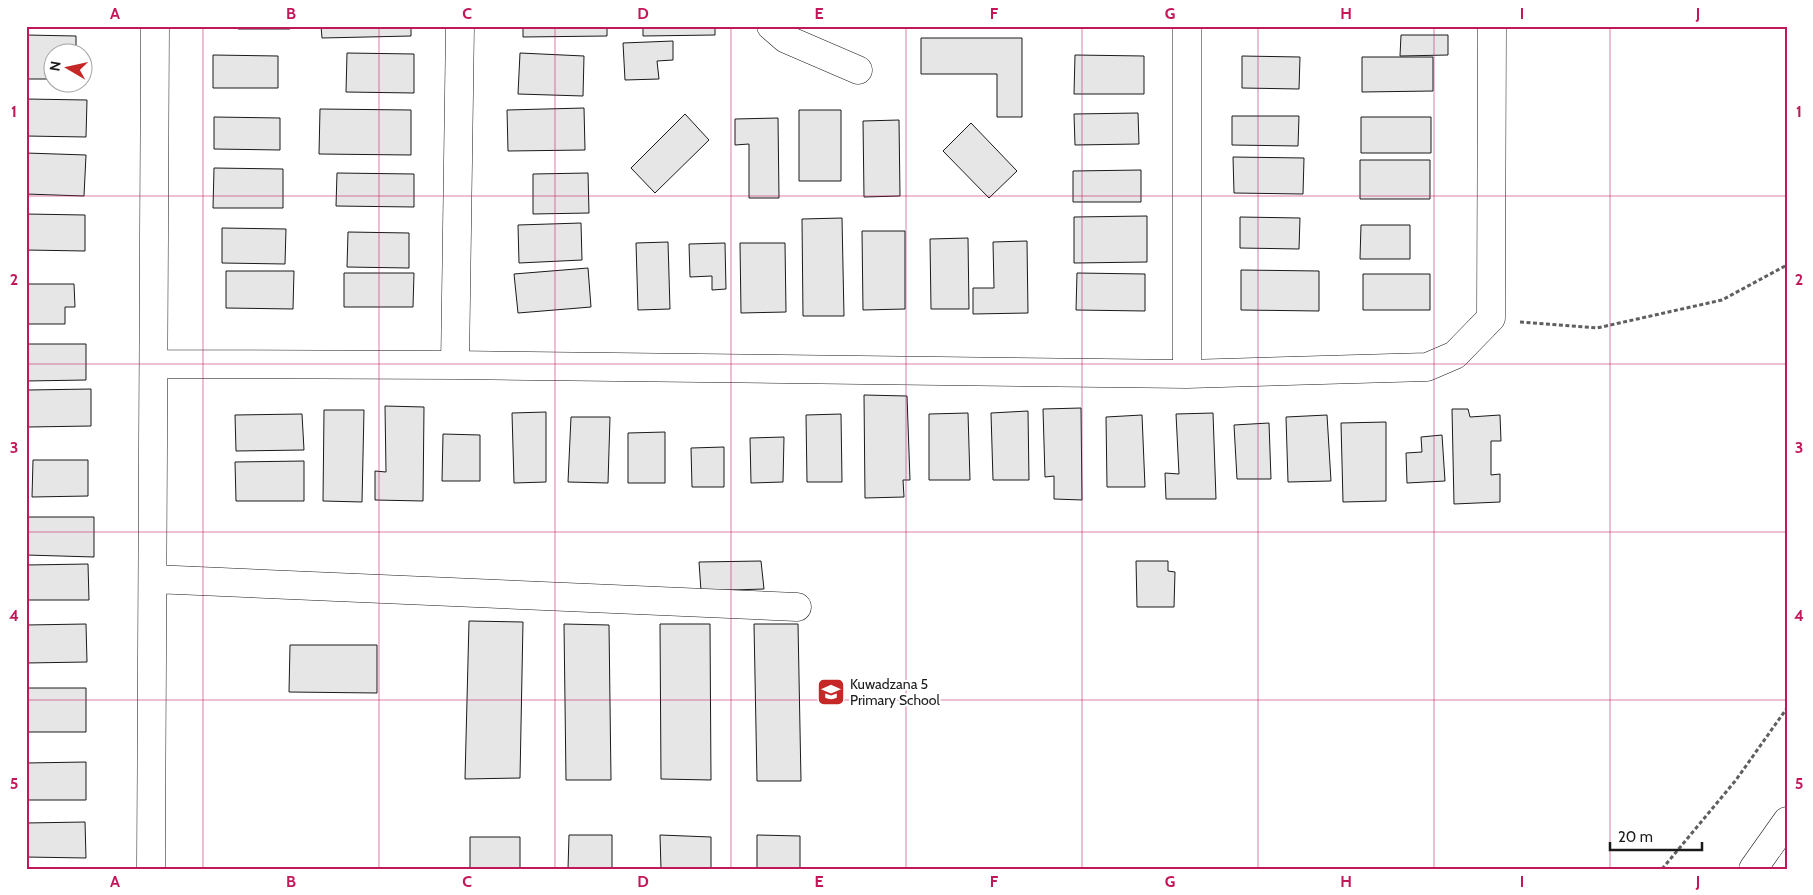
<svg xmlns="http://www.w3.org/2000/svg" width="1813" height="895" viewBox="0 0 1813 895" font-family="Cabin,sans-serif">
  <rect width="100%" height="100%" fill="#fff"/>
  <path fill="#e6e6e6" stroke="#1a1a1a" d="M238,26H290V29H238Z
    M321,26H411V36L322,38Z
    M523,26H607V36L523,37Z
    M643,26H715V35L643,36Z
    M26,35L76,36V52H52V79H26Z
    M1401,35H1448V55L1400,56Z
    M921,38H1022V117H997V74H921Z
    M673,41V60L657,61L659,79L625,80L623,43Z
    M347,53L414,54V93L346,92Z
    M520,53L584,56L583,96L518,94Z
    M213,55L278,56V88H213Z
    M1075,55L1144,56V94H1074Z
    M1242,56L1300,57L1299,89L1242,88Z
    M1362,57H1433V91L1362,92Z
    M26,99L87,100L86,137L26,136Z
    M584,108L585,150L508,151L507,110Z
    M320,109L411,110V155L319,154Z
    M799,110H841V181H799Z
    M1138,113L1139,144L1075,145L1074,114Z
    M685,114L709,140L655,193L631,168Z
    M1232,116H1299L1298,146L1232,145Z
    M214,117L280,118V150L214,149Z
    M1361,117H1431V153H1361Z
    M778,118L779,198H749V144L735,145V119Z
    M899,120L900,196L864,197L863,121Z
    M971,123L1017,171L989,198L943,151Z
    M26,153L86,155L84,196L26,194Z
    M1233,157L1304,158L1303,194L1234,193Z
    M1360,160H1430V199H1360Z
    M214,168L283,169V208H213Z
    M1141,170V202H1073V171Z
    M337,173L414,174V207L336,206Z
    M588,173L589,213L533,214V174Z
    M26,214L85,215V251L26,250Z
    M1147,216V262L1074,263V217Z
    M1240,217L1300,218L1299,249L1240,248Z
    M842,218L844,316H803L802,219Z
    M581,223L582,260L519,263L518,225Z
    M1361,225H1410V259H1360Z
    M222,228L286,229L285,264L222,263Z
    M862,231H905V309L863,310Z
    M348,232L409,233V268L347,267Z
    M968,238L969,309H931L930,239Z
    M1027,241L1028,313L973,314V288H994L993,242Z
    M668,242L670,309L638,310L636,243Z
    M725,243L726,289L712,290V276L690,277L689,244Z
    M740,243H785L786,312L741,313Z
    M588,268L591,307L518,313L514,274Z
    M1241,270L1319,271V311L1241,310Z
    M226,271H294L293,309L226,308Z
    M344,273H414L413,307H344Z
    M1077,273L1145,274V311L1076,310Z
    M1363,274H1430V310H1363Z
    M26,284H74L75,307H65V324H26Z
    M26,344H86V380L26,381Z
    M91,389V426L28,427V390Z
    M864,395L907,396L910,480H903L904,497L865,498Z
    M385,406L424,407L423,501L375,500V471L386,472Z
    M1081,408L1082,500L1054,499V476L1045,477L1043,409Z
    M1452,409H1468L1470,417L1500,415L1501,441H1491V475L1500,474V502L1454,504Z
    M324,410H364L362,502L323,501Z
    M1028,411L1029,480H993L991,413Z
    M546,412V482L514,483L512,413Z
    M968,413L970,480H929V414Z
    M1213,413L1216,499H1166L1165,473L1179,474L1176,414Z
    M302,414L304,450L236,451L235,415Z
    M841,414L842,482H807L806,415Z
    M1142,415L1145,487H1107L1106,417Z
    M1327,415L1331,481L1288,482L1286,417Z
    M571,417H610L608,483L568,482Z
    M1386,422V501L1343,502L1341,423Z
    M1269,423L1271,479H1237L1234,425Z
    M665,432V483H628V433Z
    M443,434L480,435V481H442Z
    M1442,435L1445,481L1407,483L1406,453L1422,452L1421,437Z
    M784,437L783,482L751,483L750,438Z
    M724,447V487H692L691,448Z
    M33,460H88V496L32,497Z
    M304,461V501H236L235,462Z
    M26,517H94V557L26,555Z
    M761,561L764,589L701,591L699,562Z
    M1136,561H1168V571L1175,572L1174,607H1137Z
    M88,564L89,600H26V565Z
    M469,621L523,622L520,778L465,779Z
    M86,624L87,662L26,663V625Z
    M564,624L609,625L611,780H566Z
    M660,624H710L711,780L661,779Z
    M754,624H798L801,781H757Z
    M290,645H377V693L289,692Z
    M26,688H86V732H26Z
    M86,762V800H26V763Z
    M85,822L86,858L26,857V823Z
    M569,835H612V869H568Z
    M660,835L711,837V869H661Z
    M757,835L800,836V869H757Z
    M470,837H520V869H470Z"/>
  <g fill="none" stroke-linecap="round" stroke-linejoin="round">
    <g stroke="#1a1a1a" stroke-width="29">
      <path id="minor" d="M771,26L786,39L858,70
        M154,364L455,365L1187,374L1427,367L1455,355L1491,318L1492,26
        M455,365L460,26
        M1187,374V26
        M153,579L797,607
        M151,869L155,26
        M1753,869L1787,821"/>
    </g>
    <path stroke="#5f5f5f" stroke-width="3" stroke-dasharray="4 2.5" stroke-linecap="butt" d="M1520,322L1597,328L1722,300L1787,265
      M1662,869L1736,780L1787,708"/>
    <use href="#minor" stroke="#fff" stroke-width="28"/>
  </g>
  <path fill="none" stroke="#c2185b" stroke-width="1" stroke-opacity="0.55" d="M203,26V869M379,26V869M555,26V869M731,26V869M906,26V869M1082,26V869M1258,26V869M1434,26V869M1610,26V869M26,196H1787M26,364H1787M26,532H1787M26,700H1787"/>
  <defs>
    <g id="school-square" transform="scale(1.4375)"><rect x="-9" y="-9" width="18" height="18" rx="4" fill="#c62828" stroke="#fff"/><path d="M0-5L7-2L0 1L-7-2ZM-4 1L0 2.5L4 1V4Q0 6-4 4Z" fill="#fff"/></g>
  </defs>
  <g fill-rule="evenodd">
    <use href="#school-square" x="831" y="692"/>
  </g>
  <g text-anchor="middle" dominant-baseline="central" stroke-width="4" stroke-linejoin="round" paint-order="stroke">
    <g font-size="14" fill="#1a1a1a" stroke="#fff" text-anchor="start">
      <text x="850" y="684">Kuwadzana 5<tspan x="850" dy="16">Primary School</tspan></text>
    </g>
  </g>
  <rect width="1813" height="895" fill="none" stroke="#ffffff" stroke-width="55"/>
  <g transform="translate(68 68) rotate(279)"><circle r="24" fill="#ffffff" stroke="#a3a3a3"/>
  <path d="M0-4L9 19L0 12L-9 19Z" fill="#c62828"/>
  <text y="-8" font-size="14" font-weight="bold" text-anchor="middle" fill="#1a1a1a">N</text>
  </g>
  <path d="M1610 842v8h92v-8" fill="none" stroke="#1a1a1a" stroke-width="2.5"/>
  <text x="1618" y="842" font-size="15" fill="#1a1a1a" stroke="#ffffff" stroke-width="4" paint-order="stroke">20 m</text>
  <rect x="28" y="28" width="1758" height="840" fill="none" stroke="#c2185b" stroke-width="2"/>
  <g font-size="16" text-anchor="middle" font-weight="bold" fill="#c2185b">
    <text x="115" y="19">A</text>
    <text x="291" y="19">B</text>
    <text x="467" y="19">C</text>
    <text x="643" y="19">D</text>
    <text x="819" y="19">E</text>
    <text x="994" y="19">F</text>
    <text x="1170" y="19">G</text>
    <text x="1346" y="19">H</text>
    <text x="1522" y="19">I</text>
    <text x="1698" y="19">J</text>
    <text x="14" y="117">1</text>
    <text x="1799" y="117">1</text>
    <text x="14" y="285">2</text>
    <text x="1799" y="285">2</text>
    <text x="14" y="453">3</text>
    <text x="1799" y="453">3</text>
    <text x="14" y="621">4</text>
    <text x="1799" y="621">4</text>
    <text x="14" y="789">5</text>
    <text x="1799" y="789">5</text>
    <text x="115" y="887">A</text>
    <text x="291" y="887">B</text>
    <text x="467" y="887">C</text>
    <text x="643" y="887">D</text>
    <text x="819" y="887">E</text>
    <text x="994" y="887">F</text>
    <text x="1170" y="887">G</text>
    <text x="1346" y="887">H</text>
    <text x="1522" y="887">I</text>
    <text x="1698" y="887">J</text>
  </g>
</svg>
